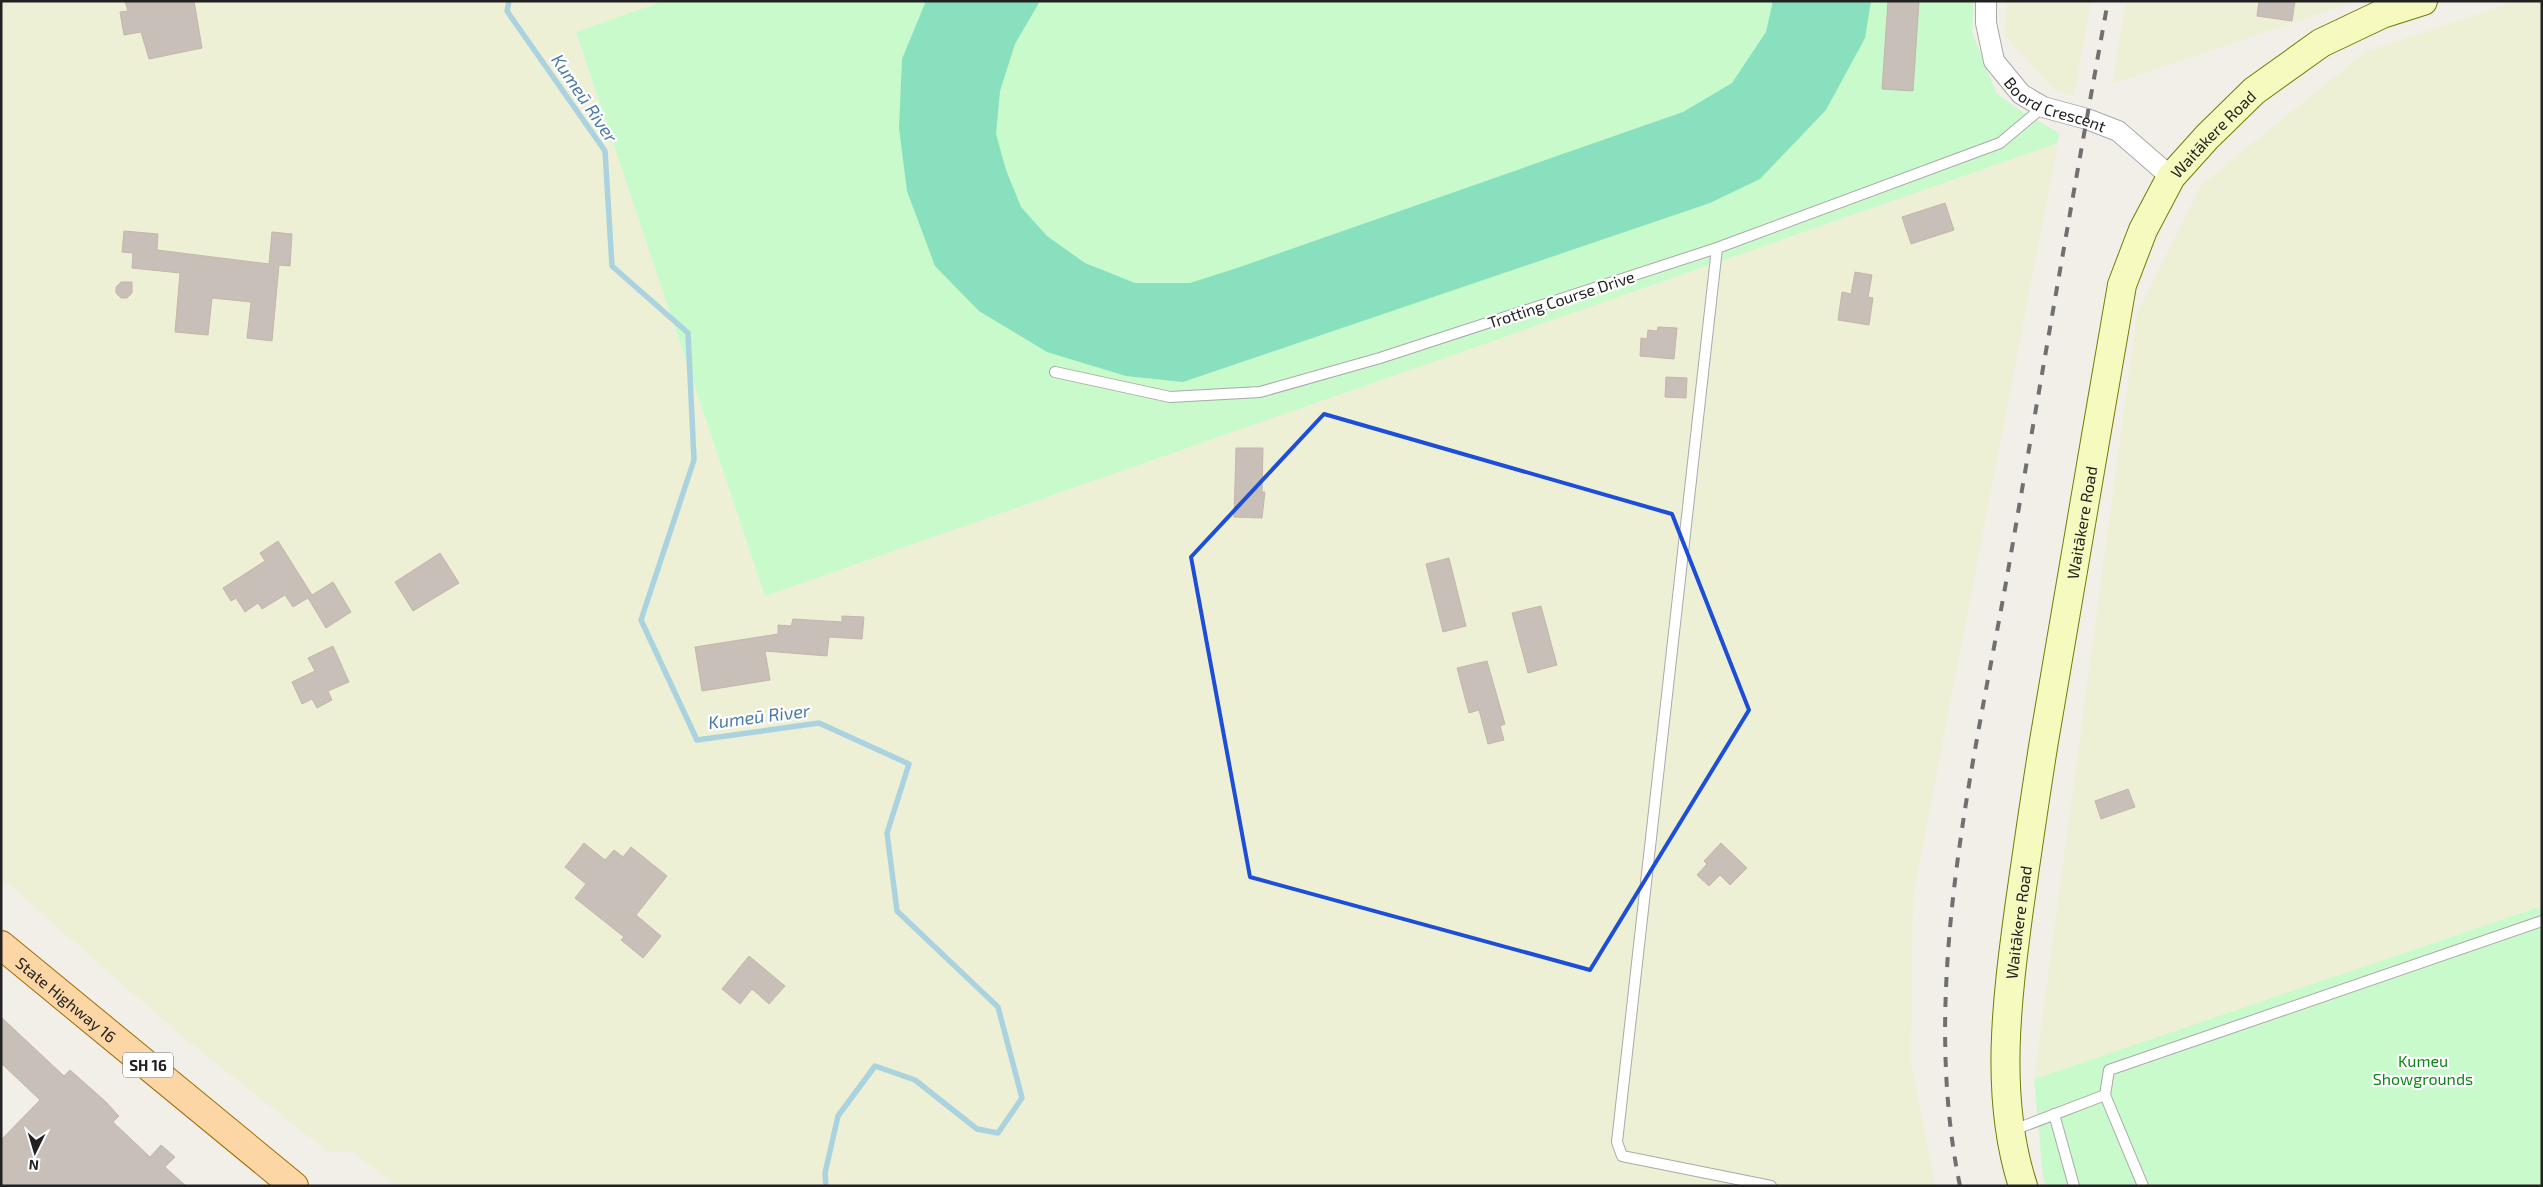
<svg xmlns="http://www.w3.org/2000/svg" width="2543" height="1187" viewBox="0 0 2543 1187" font-family="'Exo 2',sans-serif">
  <rect width="100%" height="100%" fill="#f2efe9"/>
  <path fill="#eef0d5" d="M1,1H664L576,33L765,596L2058,143L1913,897L1911,1061L1935,1186H397L353,1152H328L184,1038L1,878Z
    M2007,1H2091L2074,96L2054,90L2005,36Z
    M2126,1H2357L2112,84Z
    M2517,1H2542V906L2034,1079L2137,313L2201,185L2365,52Z"/>
  <path fill="#c8facc" d="M664,1H1974L1972,32L1996,93L2018,109L2059,133L2058,143L765,596L576,32Z
    M2542,906V1186H2046L2043,1177L2034,1079Z"/>
  <path fill="#88e0be" d="M926,1H1040L1015,44L1000,91L996,134L1006,170L1021,207L1047,236L1085,263L1135,283H1190L1237,268L1683,112L1732,83L1766,32L1773,1H1871L1865,38L1826,110L1760,179L1710,203L1183,382L1126,376L1047,352L979,311L935,266L907,191L899,128L902,59Z"/>
  <g fill="none" stroke-linecap="round" stroke-linejoin="round">
    <path stroke="#aad3df" stroke-width="5.5" d="M509,1L507,11L605,151L612,266L688,333L694,460L641,620L697,740L819,723L909,764L887,833L897,911L998,1007L1022,1098L998,1133L977,1129L915,1080L875,1066L838,1116L825,1173L826,1186"/>
  </g>
  <path fill="#c7bfb8" stroke="#c4b6ab" d="M125,1H194L202,48L149,59L141,32L124,35L120,12L128,11Z
    M1888,1H1919L1913,91L1882,89Z
    M2259,1H2295L2292,21L2257,16Z
    M1945,203L1954,230L1911,244L1902,217Z
    M124,231L158,234L157,250L269,264L272,232L292,234L290,266L279,265L272,341L247,338L251,302L212,298L208,335L175,332L180,273L132,268L133,253L122,252Z
    M1855,272L1872,275L1868,297L1873,298L1869,325L1838,320L1842,292L1851,294Z
    M121,282H132V293L127,298H121L116,293V287Z
    M1658,327L1677,328L1674,359L1640,356L1641,338L1647,339L1648,330L1657,331Z
    M1666,377L1687,378L1686,398L1665,397Z
    M1236,448H1263L1262,492H1265L1262,518L1234,517Z
    M278,541L312,595L333,582L351,612L326,628L308,598L293,607L285,595L262,609L258,603L245,612L236,598L231,601L223,588L265,561L260,553Z
    M440,553L459,583L413,611L395,582Z
    M1449,558L1466,626L1443,632L1426,564Z
    M1541,606L1557,665L1528,673L1512,613Z
    M842,616L864,617L862,639L829,637L827,656L765,651L770,680L702,691L695,647L778,634V625L791,626L793,619L842,622Z
    M333,646L349,682L328,691L332,700L317,708L312,699L302,704L292,682L315,671L308,658Z
    M1487,661L1505,724L1500,726L1504,740L1488,744L1479,710L1469,713L1457,668Z
    M2128,789L2135,807L2101,819L2095,801Z
    M584,843L605,860L614,850L623,857L631,847L667,876L636,915L661,936L643,958L621,940L624,937L575,898L586,884L565,867Z
    M1721,843L1747,868L1730,885L1720,875L1709,886L1697,875L1707,864L1704,861Z
    M749,956L785,986L769,1004L752,989L740,1004L722,989Z
    M1,1017L64,1076L70,1070L105,1101L119,1116L113,1122L150,1157L161,1145L175,1157L165,1167L186,1186H1V1140L40,1100L1,1063Z"/>
  <g fill="none" stroke-linecap="round" stroke-linejoin="round">
    <g stroke="#a9a9a9" stroke-width="12">
      <path id="lane" d="M1717,248L1617,1142L1622,1156L1771,1186
        M1055,372L1170,397L1260,392L1380,358L1717,248L2000,143L2043,107
        M2105,1095L2143,1186
        M2054,1114L2074,1186
        M2011,1131L2105,1095L2109,1070L2542,921"/>
    </g>
    <g stroke="#a9a9a9" stroke-width="22">
      <g id="street">
        <path id="s1" d="M1986,1V23L1994,61L2021,94L2043,107L2087,119L2118,131L2171,177"/>
      </g>
    </g>
    <g stroke="#707d05" stroke-width="30">
      <g id="secondary">
        <path id="s2" d="M2023,1186C1994,1097 2007,999 2019,909C2027,853 2035,797 2044,741C2069,589 2096,437 2122,285L2143,230L2171,177L2207,137L2254,91L2321,43L2382,14L2423,1"/>
      </g>
    </g>
    <g stroke="#a06b00" stroke-width="30">
      <g id="primary">
        <path id="s3" d="M1,945L294,1186"/>
      </g>
    </g>
    <use href="#lane" stroke="#fff" stroke-width="10"/>
    <use href="#street" stroke="#fff" stroke-width="20"/>
    <use href="#secondary" stroke="#f7fabf" stroke-width="28"/>
    <use href="#primary" stroke="#fcd6a4" stroke-width="28"/>
    <path stroke="#707070" stroke-width="4" stroke-dasharray="10 10" stroke-linecap="butt" d="M1960,1186C1919,989 1972,772 2007,577C2040,385 2073,193 2108,1"/>
  </g>
  <path fill="none" stroke="#1d4ed8" stroke-width="4" stroke-linejoin="round" d="M1324,414L1672,514L1749,710L1590,970L1250,877L1191,557Z"/>
  <g text-anchor="middle" dominant-baseline="central" stroke-width="4.5" stroke-linejoin="round" paint-order="stroke">
    <rect fill="#fff" stroke="#646464" stroke-width="1" x="123" y="1052.5" width="50" height="25" rx="4"/>
    <g font-size="15" font-weight="bold" fill="#222">
      <text x="148" y="1065">SH 16</text>
    </g>
    <g font-size="16" fill="#222" stroke="#fff">
      <text stroke="none"><textPath href="#s1" startOffset="139">Boord Crescent</textPath></text>
      <text stroke="none"><textPath href="#s2" startOffset="1091">Waitākere Road</textPath></text>
      <text transform="translate(1561 299) rotate(-18)">Trotting Course Drive</text>
      <text stroke="none"><textPath href="#s2" startOffset="671">Waitākere Road</textPath></text>
      <text stroke="none"><textPath href="#s2" startOffset="266">Waitākere Road</textPath></text>
      <text stroke="none"><textPath href="#s3" startOffset="85">State Highway 16</textPath></text>
    </g>
    <g font-size="16" fill="#0c8416" stroke="#fff">
      <text x="2423" y="1060">Kumeu<tspan x="2423" dy="18">Showgrounds</tspan></text>
    </g>
    <g font-size="18" font-style="italic" fill="#4a7aab" stroke="#fff">
      <text transform="translate(585 98) rotate(56)">Kumeū River</text>
      <text transform="translate(759 716) rotate(-7)">Kumeū River</text>
    </g>
  </g>
  <rect width="2543" height="1187" fill="none" stroke="#222222" stroke-width="5"/>
  <g transform="translate(35 1152) rotate(185)" stroke="#ffffff" stroke-width="4" paint-order="stroke">
  <path d="M0-4L9 19L0 12L-9 19Z" fill="#222222"/>
  <text y="-8" font-size="14" font-weight="bold" text-anchor="middle" fill="#222222">N</text>
  </g>
</svg>
